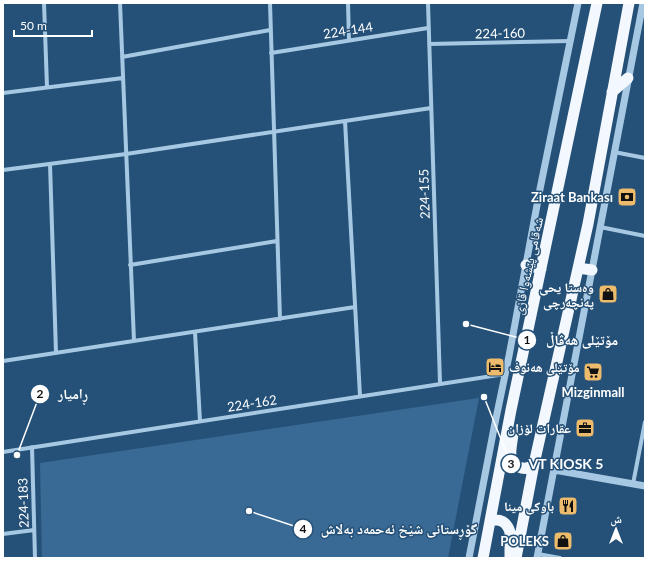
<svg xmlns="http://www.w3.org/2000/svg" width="648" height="561" viewBox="0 0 648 561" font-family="Lato,'Noto Naskh Arabic',sans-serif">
  <rect width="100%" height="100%" fill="#255178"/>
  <path fill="#396a95" d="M479,398L448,558H42L40,463Z"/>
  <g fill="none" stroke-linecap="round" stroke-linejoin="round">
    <path stroke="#a7c8e3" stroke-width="4" d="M44,3L47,87
      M120,3L134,341
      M270,3L280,319
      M348,3L349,40
      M428,3L440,383
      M429,44L570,41
      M271,53L428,28
      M122,57L270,30
      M3,93L123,78
      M345,121L360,396
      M614,152L645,158
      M50,164L56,353
      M3,170L126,154L431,108
      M600,227L645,236
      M130,265L277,241
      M195,332L200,421
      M3,361L355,307
      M32,447L35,558
      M3,452L505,374
      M633,484L645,422
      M3,534L34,530
      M538,554L560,558"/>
    <path stroke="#a7c8e3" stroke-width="7" d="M554,470L645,486
      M469,558L494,428L509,356L540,189L578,3
      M537,558L643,3"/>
    <path stroke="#f3f8fe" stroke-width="11" d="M612,92L628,78
      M526,265L541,269
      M578,268L592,270
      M513,434C512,445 506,462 519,467C525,470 530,468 534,464
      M490,521C500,518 507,522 510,532V558
      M483,558L511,410L597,3
      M516,558L534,464L588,224L629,3"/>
  </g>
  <defs>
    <g id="bank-square" transform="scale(1)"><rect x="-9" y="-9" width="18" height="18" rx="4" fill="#ecbc6c" stroke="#255178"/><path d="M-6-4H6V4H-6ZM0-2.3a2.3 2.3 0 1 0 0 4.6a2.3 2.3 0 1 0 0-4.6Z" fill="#111"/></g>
    <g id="shop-square" transform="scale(1)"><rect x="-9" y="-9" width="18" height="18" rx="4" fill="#ecbc6c" stroke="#255178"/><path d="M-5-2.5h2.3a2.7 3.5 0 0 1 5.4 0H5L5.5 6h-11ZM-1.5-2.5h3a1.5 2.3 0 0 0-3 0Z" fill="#111"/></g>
    <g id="hotel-square" transform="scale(1)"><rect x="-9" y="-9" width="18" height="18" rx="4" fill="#ecbc6c" stroke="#255178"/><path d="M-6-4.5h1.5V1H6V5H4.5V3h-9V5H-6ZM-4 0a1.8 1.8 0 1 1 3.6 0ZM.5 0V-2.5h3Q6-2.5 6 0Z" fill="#111"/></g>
    <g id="supermarket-square" transform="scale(1)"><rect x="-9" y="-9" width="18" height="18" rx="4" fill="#ecbc6c" stroke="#255178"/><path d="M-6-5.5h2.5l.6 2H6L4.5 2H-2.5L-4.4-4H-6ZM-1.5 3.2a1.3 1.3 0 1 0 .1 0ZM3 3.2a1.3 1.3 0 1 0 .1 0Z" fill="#111"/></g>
    <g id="office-square" transform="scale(1)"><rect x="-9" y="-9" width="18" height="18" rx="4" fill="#ecbc6c" stroke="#255178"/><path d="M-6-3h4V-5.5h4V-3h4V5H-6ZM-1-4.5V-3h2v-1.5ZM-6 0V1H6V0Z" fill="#111"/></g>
    <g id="restaurant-square" transform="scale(1)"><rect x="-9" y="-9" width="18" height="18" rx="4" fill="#ecbc6c" stroke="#255178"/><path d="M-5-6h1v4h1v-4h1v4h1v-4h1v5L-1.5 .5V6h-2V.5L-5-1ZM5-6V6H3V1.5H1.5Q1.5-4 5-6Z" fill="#111"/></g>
  </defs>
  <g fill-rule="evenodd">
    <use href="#bank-square" x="627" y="197"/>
    <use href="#shop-square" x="608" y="294"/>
    <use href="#hotel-square" x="495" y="367"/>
    <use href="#supermarket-square" x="593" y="372"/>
    <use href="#office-square" x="585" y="428"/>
    <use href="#restaurant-square" x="568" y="506"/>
    <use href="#shop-square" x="563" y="541"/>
  </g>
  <g text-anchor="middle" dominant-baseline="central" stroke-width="3" stroke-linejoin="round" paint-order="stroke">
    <g font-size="13" fill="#fff" stroke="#255178">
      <text transform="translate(348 30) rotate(-9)">224-144</text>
      <text transform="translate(500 33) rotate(-1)">224-160</text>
      <text transform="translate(424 194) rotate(-92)">224-155</text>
      <text transform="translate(528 266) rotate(-78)">شەقامی پێشەوا قازی</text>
      <text transform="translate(252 403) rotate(-9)">224-162</text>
      <text transform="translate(23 503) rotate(-92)">224-183</text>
    </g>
    <g font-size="13" font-weight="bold" fill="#fff" stroke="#255178" text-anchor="end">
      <text x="613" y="197">Ziraat Bankası</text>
      <text x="594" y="287">وەستا یحی<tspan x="594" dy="15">پەنچەرچی</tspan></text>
      <text x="509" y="367" text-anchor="start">مۆتێلی هەنوف</text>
      <text x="593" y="392" text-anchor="middle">Mizginmall</text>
      <text x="571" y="428">عقارات لۆزان</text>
      <text x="554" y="506">باوکی مینا</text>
      <text x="549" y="541">POLEKS</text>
    </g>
  </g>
  <path fill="none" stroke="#fff" stroke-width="1.5" d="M466 324L527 340M17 455L40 394M484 397L511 464M249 511L303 529"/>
  <g fill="#fff" stroke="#255178" stroke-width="1.5">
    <circle cx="466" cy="324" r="4"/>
    <circle cx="17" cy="455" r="4"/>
    <circle cx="484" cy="397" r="4"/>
    <circle cx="249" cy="511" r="4"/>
    <circle cx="527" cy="340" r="10"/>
    <circle cx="40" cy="394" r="10"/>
    <circle cx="511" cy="464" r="10"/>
    <circle cx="303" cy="529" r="10"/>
  </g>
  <g font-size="12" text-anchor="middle" font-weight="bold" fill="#111">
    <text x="527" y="344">1</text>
    <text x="40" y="398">2</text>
    <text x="511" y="468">3</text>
    <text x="303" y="533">4</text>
  </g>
  <g font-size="14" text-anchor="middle" font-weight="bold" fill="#fff" stroke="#255178" stroke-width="3" stroke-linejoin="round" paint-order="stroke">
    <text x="582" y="345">مۆتێلی هەڤاڵ</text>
    <text x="73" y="399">ڕامیار</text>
    <text x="566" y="469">VT KIOSK 5</text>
    <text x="399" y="534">گۆڕستانی شێخ ئەحمەد بەلاش</text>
  </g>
  <rect width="648" height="561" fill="none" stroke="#ffffff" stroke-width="8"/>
  <g transform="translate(616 529)" stroke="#255178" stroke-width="3" paint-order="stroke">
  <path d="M0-3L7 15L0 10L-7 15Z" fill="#ffffff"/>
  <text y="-6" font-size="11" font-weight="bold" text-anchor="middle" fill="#ffffff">ش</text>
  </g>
  <path d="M14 30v6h78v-6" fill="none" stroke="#ffffff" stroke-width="2"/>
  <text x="20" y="30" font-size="12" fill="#ffffff" stroke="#255178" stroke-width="3" paint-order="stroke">50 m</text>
</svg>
